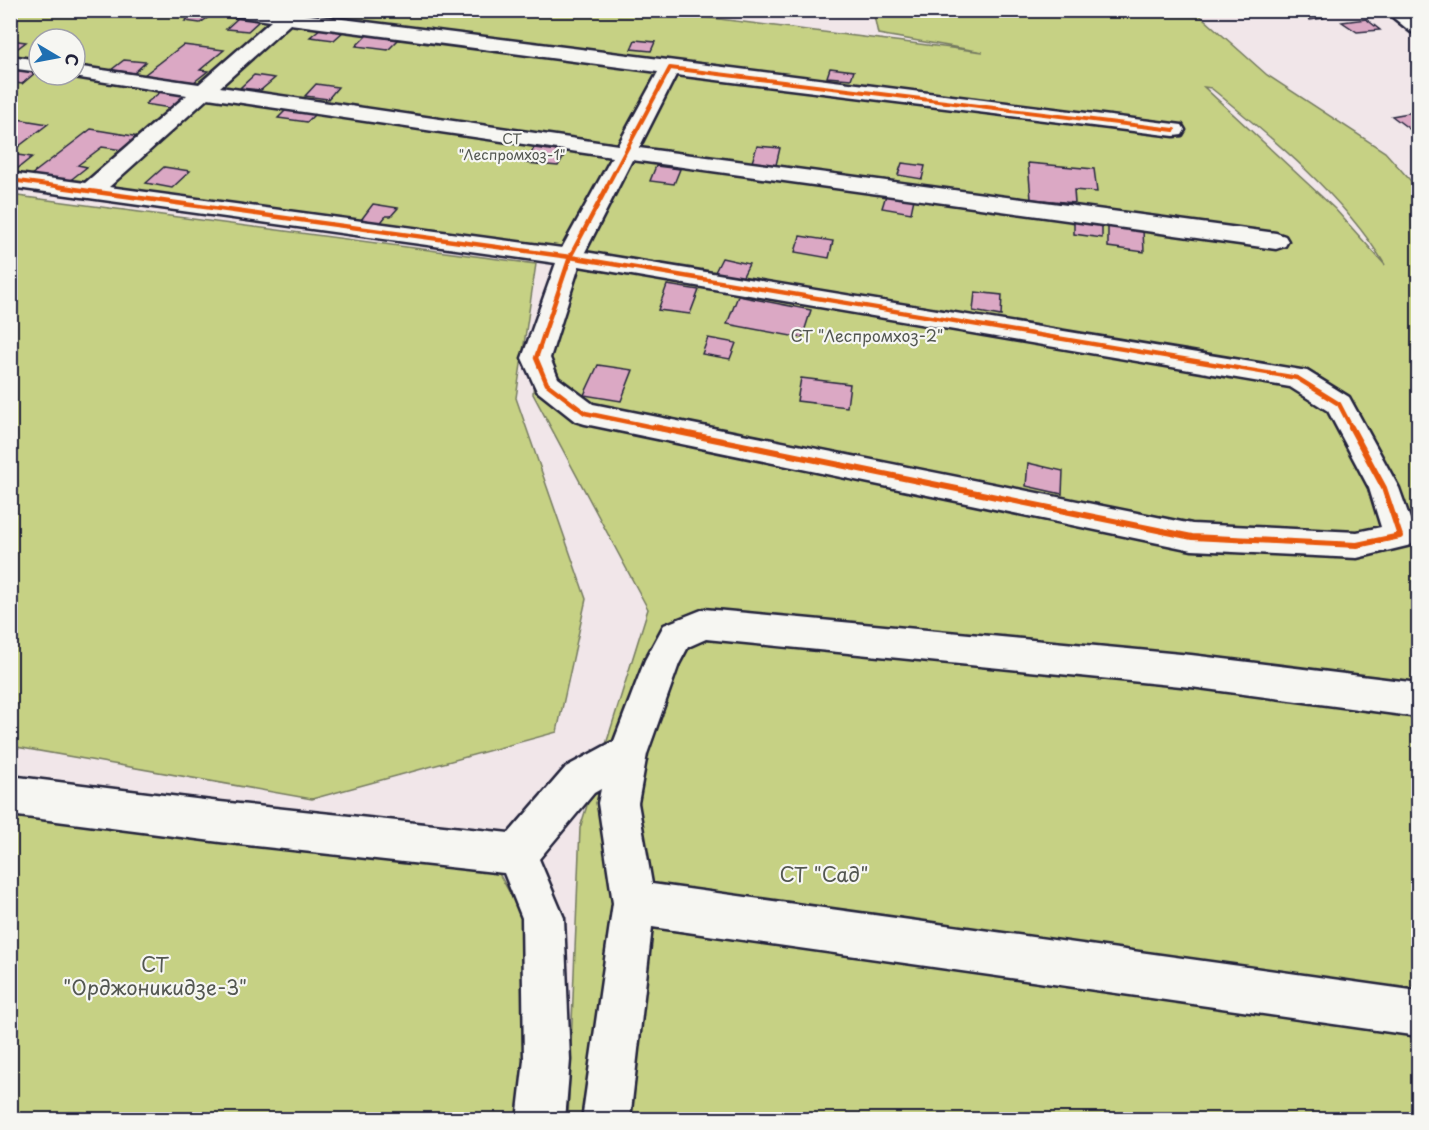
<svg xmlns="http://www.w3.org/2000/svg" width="1429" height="1130" viewBox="0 0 1429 1130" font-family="'Playpen Sans',sans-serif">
  <rect width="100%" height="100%" fill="#f1e6e9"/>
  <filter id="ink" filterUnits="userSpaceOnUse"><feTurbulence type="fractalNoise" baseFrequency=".0167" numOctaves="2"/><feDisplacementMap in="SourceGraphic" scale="12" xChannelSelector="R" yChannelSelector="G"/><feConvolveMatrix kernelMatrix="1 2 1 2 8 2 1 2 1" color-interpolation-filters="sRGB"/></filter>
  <g filter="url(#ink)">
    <path fill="#c6d184" stroke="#747a60" stroke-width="1.5" fill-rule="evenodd" d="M647,10L983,52L878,34L873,11H1195L1267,75L1385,152L1418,189V1119H568L580,828L648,609L533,394L537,329L572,261L11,172L10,11ZM39,39H75V75H39ZM1204,87L1211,88C1271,137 1345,197 1385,265L1335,209Z
      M10,195L536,264L516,398L586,599L557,732L312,799L11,746Z
      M11,812L498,872L524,918L526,1064L519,1119L11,1120Z"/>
    <path fill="#dba8c4" stroke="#22223b" stroke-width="1.5" d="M141,10H162L155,16L137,14Z
      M1284,10H1327L1330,12L1317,14L1323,18L1310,20L1302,15L1293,17Z
      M196,12L212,15L200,23L185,21Z
      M238,18L260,20L248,31L226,29Z
      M1366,19L1380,30L1357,32L1342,22Z
      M321,28L344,31L334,40L310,37Z
      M367,35L399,39L388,50L356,46Z
      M10,40L26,42L14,51H10Z
      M635,40L655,42L651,51L631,49Z
      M183,45L224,50L200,70L208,71L194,82L144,75Z
      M124,60L146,62L134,73L111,70Z
      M830,68L854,71L851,79L827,77Z
      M10,70L36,72L22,84L10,82Z
      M254,75L275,78L261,90L240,88Z
      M316,84L338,87L328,99L305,96Z
      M163,90L186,95L170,108L145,104Z
      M286,110L315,114L307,122L278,118Z
      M1414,112L1418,115V130L1412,131L1392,116Z
      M17,119L48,124L10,153V124Z
      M91,129L139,137L123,150L102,147L78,165L87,167L68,182L31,175Z
      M757,146L780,148L776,165L752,162Z
      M534,148L566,152L558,166L526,163Z
      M10,154L32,157L12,173H10Z
      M902,163L925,166L922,179L898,175Z
      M1028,163L1094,169L1097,192L1074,190L1075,203L1031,199Z
      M656,166L680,169L674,184L650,181Z
      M164,167L190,171L172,188L146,183Z
      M886,195L914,199L911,213L882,208Z
      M373,204L398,208L391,216H386L378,226L358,224Z
      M1074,219L1102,223V238L1074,234Z
      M1108,225L1143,230L1144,252L1108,247Z
      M800,236L833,241L829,258L795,252Z
      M722,258L749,264L741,280L714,274Z
      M667,285L699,290L690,314L658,310Z
      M975,292L1002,295L1001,316L973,311Z
      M738,296L811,310L802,338L727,324Z
      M708,338L736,343L730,359L702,354Z
      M598,365L633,370L621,401L584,395Z
      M801,378L850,384L847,407L797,401Z
      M1028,463L1063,471L1062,494L1026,486Z"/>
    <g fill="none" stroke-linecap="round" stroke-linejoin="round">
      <g stroke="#22223b" stroke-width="5">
        <path id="street" d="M216,10H271L1182,125L1185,130L1182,135L1174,136L676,75L639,148L1276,233L1285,236L1288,241L1285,246L1276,249L632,160L585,252L1307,371L1349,397L1399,488L1416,536L1411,545L1357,558L1192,550L585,424L575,421L537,391L522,358L556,263L10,187V173L85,183L187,95L68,76L75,75V66L199,84L271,21L225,15ZM290,24L658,72L618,145L220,87ZM208,98L612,157L562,248L109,187ZM579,266L1290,387L1328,411L1369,488L1381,527L1357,532L1192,524L593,404L558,378L550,358Z
          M1384,10H1406L1418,20V33L1411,32Z
          M10,56L39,60V72L10,68Z
          M704,609L1191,655L1418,683V717L1191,687L706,639L688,647L679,664L647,754L638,803L652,884L1418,991V1036L652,927L630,1120H582L613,903L598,803L601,789L594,793L539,859L564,918L570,1060L565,1120H517L524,1060L522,918L504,873L220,842L10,815V776L220,802L509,833L566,767L614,741L645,660L664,625Z"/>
      </g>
      <use href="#street" fill="#f6f6f2" fill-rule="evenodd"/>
      <g stroke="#f6f6f2" stroke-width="6">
        <path id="cycleway-far2" d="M10,180L71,188
          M606,188L670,68L1174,130"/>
      </g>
      <g stroke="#f6f6f2" stroke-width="8">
        <path id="cycleway-far1" d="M60,187L570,257
          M570,257L1297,378L1339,404L1352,429
          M570,257L536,358L547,384L585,413L662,429
          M570,257L607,187"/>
      </g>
      <g stroke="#f6f6f2" stroke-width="10">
        <path id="cycleway" d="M654,427L1192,537L1357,545L1400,536L1384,488L1351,427"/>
      </g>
      <use href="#cycleway-far2" stroke="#e8590c" stroke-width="4"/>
      <use href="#cycleway-far1" stroke="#e8590c" stroke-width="4.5"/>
      <use href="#cycleway" stroke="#e8590c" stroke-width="6"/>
    </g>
  </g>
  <g text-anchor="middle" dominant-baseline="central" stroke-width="4.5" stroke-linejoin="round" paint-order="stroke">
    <g font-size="14" fill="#535751" stroke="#f6f6f2">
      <text x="512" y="138">СТ<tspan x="512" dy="16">"Леспромхоз-1"</tspan></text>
    </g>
    <g font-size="16" fill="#535751" stroke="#f6f6f2">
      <text x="867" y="335">СТ "Леспромхоз-2"</text>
    </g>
    <g font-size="20" fill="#535751" stroke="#f6f6f2">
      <text x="824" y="874">СТ "Сад"</text>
      <text x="155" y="964">СТ<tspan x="155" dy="23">"Орджоникидзе-3"</tspan></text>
    </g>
  </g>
  <rect width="1429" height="1130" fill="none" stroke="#f6f6f2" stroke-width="36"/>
  <rect x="18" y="18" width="1393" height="1094" fill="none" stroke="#22223b" stroke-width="2" filter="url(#ink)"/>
  <g transform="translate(57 57) rotate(100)"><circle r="28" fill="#f6f6f2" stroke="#a1a1a9" stroke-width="1.5"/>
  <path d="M0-4.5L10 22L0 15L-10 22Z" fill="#1f6fb2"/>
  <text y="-9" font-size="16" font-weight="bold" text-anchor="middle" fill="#22223b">С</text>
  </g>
</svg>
